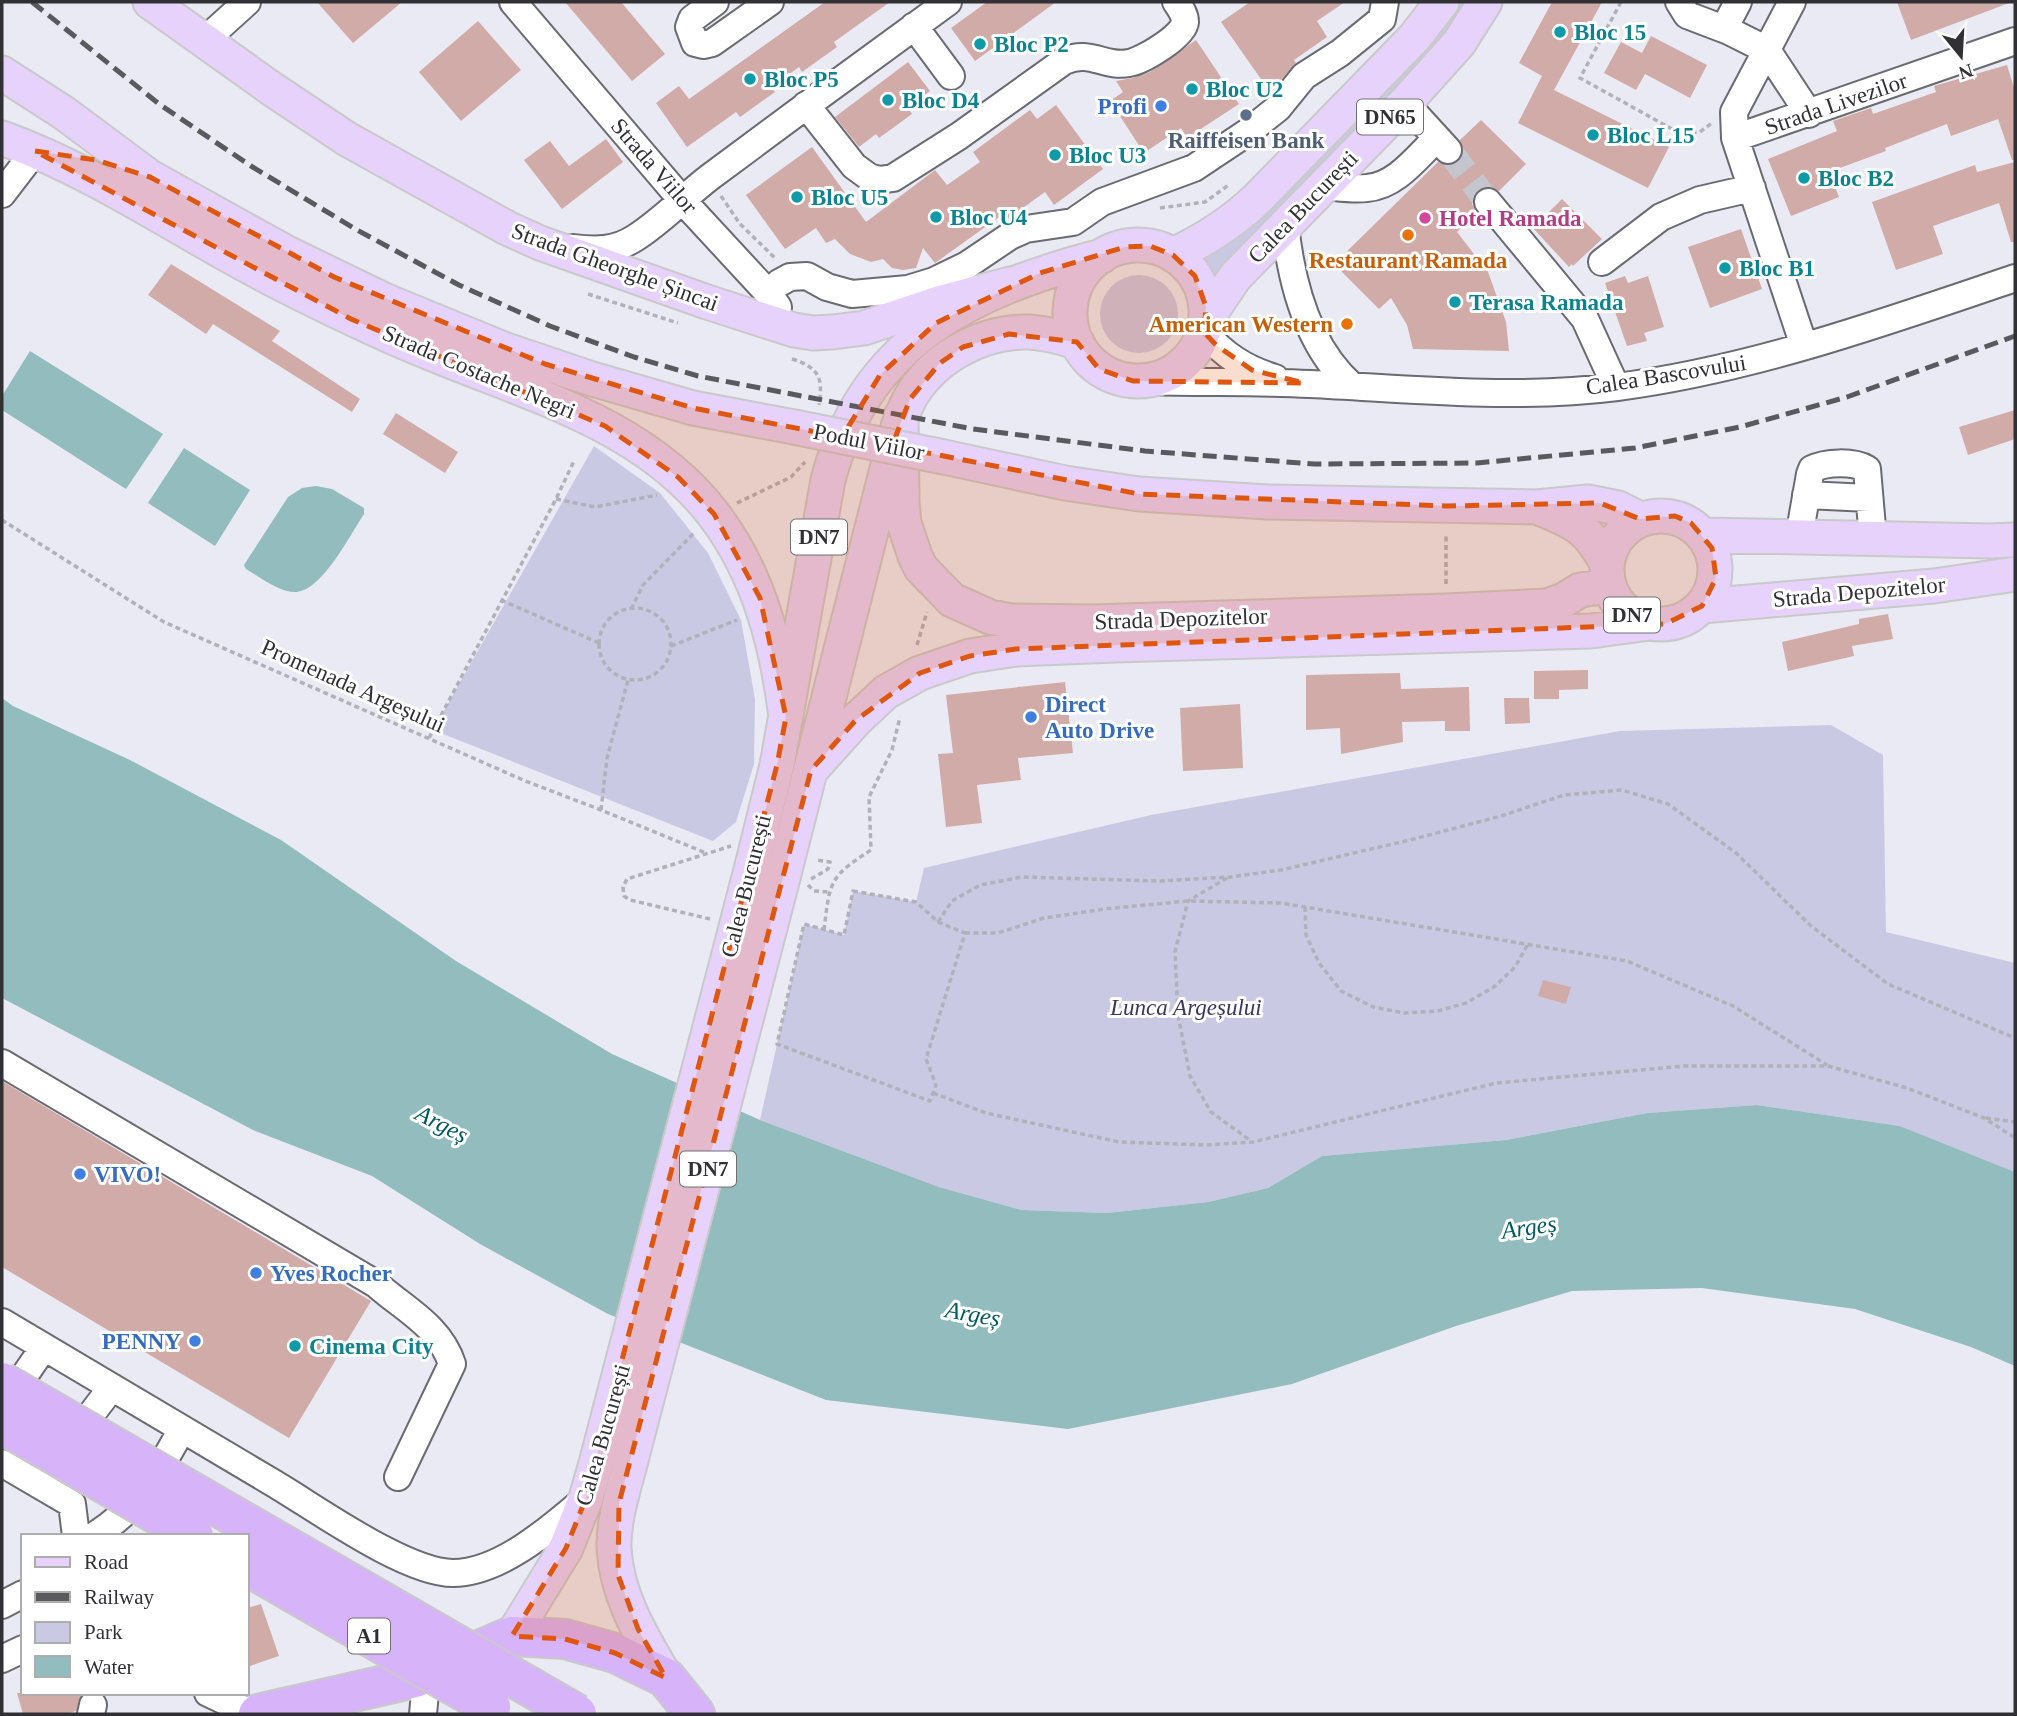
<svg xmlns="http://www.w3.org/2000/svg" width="2017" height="1716" viewBox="0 0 2017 1716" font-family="Georgia,serif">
  <rect width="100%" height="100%" fill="#eaeaf4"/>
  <path fill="#cac9e4" d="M1442,2H1485L1206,320L1200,284L1182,261Z
    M1100 314a39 39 0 1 1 78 0a39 39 0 1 1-78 0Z
    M594,446L660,493L708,553L741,620L755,699L754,764L736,822L713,841L433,730Z
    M1831,725L1883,755L1886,932L2015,963V1172L1900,1126L1757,1105L1647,1113L1506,1140L1322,1156L1268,1188L1208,1202L1107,1213L1022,1210L939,1187L760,1120L804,924L844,935L853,891L916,902L924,868L1151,815L1620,731Z"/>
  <path fill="#93bcbe" d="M30,351L163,434L126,489L2,410V396Z
    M184,448L250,490L215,546L148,503Z
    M316,486L332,489L364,508V514C350,535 323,589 297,592C280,593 260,577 246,569L244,565L288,497L302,488Z
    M2,698L13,706L130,760L281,840L456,961L612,1054L760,1120L939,1187L1022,1210L1107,1213L1208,1202L1268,1188L1322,1156L1506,1140L1647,1113L1757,1105L1900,1126L2015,1172V1366L1971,1347L1855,1309L1702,1288L1572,1291L1456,1326L1292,1384L1068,1429L826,1400L608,1314L480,1244L372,1176L253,1130L2,998Z"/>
  <path fill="#d0aba7" d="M317,2H402L353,43Z
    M565,2H621L665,54L632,81Z
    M825,2H890L834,42L837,47L802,72L799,67L771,87L775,92L740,117L736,112L687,147L656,103L679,86L689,99Z
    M987,2H1056L975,61L951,28Z
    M1250,2H1345L1317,21L1327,37L1294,60L1296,63L1270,92L1221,22Z
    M1552,2H1602L1554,90L1669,147L1648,188L1518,123L1542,76L1519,63Z
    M1897,2H2008L2009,3L1911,40Z
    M478,21L521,70L461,121L419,72Z
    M1651,36L1707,65L1690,98L1645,74L1636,90L1604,73L1621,42L1642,53Z
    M1196,40L1239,104L1187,138L1181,128L1144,153L1110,101L1123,92L1116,81L1133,78L1150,72Z
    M908,62L930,91L908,108L912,114L879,138L876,134L859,147L835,117Z
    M2007,65L2015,91V160H2012L1998,119L1951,136L1947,124L1885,148L1886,151L1829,172L1839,197L1791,216L1768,159L1837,131L1833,121L1871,108L1873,114L1936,92L1934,86Z
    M1056,105L1103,169L1054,205L1045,192L1006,220L1002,215L935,263L923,248L916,268L903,270L892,268L883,259L871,262L850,254L835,239L826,243L816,228L785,249L746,195L812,147L866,222L935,170L947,185L980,162L973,152L1030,110L1037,119Z
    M1481,120L1526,164L1499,191L1486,186L1477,190L1474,196L1472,204L1477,213L1457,232L1488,272L1506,322L1509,351L1413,349L1407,325L1391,298L1379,309L1334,264L1438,162L1451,165L1459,161L1463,154L1460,140Z
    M606,139L623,162L562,209L524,160L550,141L569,166Z
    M2015,162V242H2011L1999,203L1933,226L1943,254L1896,270L1872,202L1975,165L1977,172Z
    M1562,199L1602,239L1573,266L1572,264L1569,267L1533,228Z
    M1741,229L1762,289L1710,308L1688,247Z
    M171,264L280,331L272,341L360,399L352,412L213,324L206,334L148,295Z
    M1625,276L1628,283L1648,276L1664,327L1644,333L1647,341L1627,346L1605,283Z
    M2015,410V439L1968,455L1959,427Z
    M396,413L458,452L445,473L383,434Z
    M1888,614L1893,639L1852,646L1854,656L1788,671L1782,642L1859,624V619Z
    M1588,670V689L1559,690V699H1534V671Z
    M1400,673L1401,689L1469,687L1470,731H1445V721L1402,722L1403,742L1341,754L1340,728L1306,730V675Z
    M1065,682L1073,753L1018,758L1021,780L977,785L982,823L946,827L938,754L953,753L946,695Z
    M1504,698H1529L1530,723L1505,724Z
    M1240,704L1243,768L1183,771L1180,708Z
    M1543,980L1571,987L1566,1004L1538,996Z
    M2,1081L371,1301L289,1438L2,1267Z
    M261,1604L279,1656L250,1666L247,1655V1608Z
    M17,1693H83L76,1711L65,1714H23Z"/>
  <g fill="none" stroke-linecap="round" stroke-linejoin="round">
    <path stroke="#c5c5ce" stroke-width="26" stroke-dasharray="26 13" stroke-linecap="butt" d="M1449,151L1488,202"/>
    <g stroke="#6a6a72" stroke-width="30">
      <path id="minor" d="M513,2L682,200L768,293L778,307
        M715,2L692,19L689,27L695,43L703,45L712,43L770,2
        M1679,2L1687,15L1729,31
        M1738,2L1727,23L1729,31L1767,50L1809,114
        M1792,2L1734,112L1735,138L1804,346
        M914,26L951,76
        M204,41L247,2
        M1405,103L1448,150
        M806,105L854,166L869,177L879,180L893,178L959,136L1064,61C1091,49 1104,68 1129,63C1142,61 1184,36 1185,22C1185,14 1180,8 1176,2
        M1735,138L2015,41
        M1323,186C1337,187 1352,190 1367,188C1396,186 1417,157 1437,138
        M2,194L35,151
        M1488,202L1585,319L1616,387
        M1285,224C1291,283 1307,346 1352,386
        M573,248C596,251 615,251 635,238C662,221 685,196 710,177C789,118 868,60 948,2
        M1602,262L1661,217L1700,200L1752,188
        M768,293L779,283L790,277L807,276L827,287L852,294L908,289L934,281L967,265L1010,236L1026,229L1073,222L1102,202L1194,168L1248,132L1278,108L1304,76L1340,53L1382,19L1385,2
        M1204,332C1224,355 1245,369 1275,378
        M1146,381C1200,383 1255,381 1310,384C1413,389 1514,400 1617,387C1754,369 1885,322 2015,278
        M1806,495L1869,498
        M1799,537L1810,474L1812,469C1826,462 1853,461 1867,469L1873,539
        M2,1063L376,1284C404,1309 440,1326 452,1364L398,1477
        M2,1322C93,1376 184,1430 275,1484C317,1509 406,1573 453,1573C500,1573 551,1528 585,1499
        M7,1401L44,1347
        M2,1463L72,1504L76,1536
        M38,1484L112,1387
        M94,1536C142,1505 155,1477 182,1429
        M2,1605L23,1594
        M2,1659L23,1649
        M415,1678L425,1693L423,1714
        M208,1693L253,1714
        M91,1714L93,1705"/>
    </g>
    <g stroke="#c9c9ca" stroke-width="37">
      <path id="major" d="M150,2L272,89L347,139L507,228L540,243L707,302L794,330L813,333L833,332L864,328L939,303L1010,284
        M2,73L64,113L150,177L285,252L384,300L506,350L589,378L693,408L794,427
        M2,138C107,176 198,244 298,292C340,313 383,334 428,352C528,394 645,424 714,515C759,574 777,645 786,717
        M1070 313a68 68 0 1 1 136 0a68 68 0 1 1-136 0Z
        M1173,255C1205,240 1232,223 1258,198L1414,38L1442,2
        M1206,320L1235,277L1405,103L1459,43L1485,2
        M901,416L902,503L904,523L915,556L921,568L952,600L990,617L1011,621L1091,622L1446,611L1547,606L1564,600L1580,590L1609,586
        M944,457L1065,483L1139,494L1268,502L1537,507L1588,502L1618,508L1640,519
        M1537,507C1574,522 1588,527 1607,564
        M1607 570a54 54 0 1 1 108 0a54 54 0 1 1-108 0Z
        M1704,535L1990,541L2015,540
        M1702,606L1934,586L2015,574
        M811,770L856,720L886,692L920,673L970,656L1016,649L1115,645L1591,631L1650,623
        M752,866L777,765L828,480C865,340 972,290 1102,256
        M784,874L891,453C895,435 900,418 908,402C930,359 981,331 1029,332C1045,333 1061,337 1077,342
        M630,1464C623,1491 613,1521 614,1549C617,1597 642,1637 666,1678
        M512,1636L566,1548L586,1498L598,1456"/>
    </g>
    <g stroke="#c9c9ca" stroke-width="42">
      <path id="highway" d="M258,1714L415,1678L512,1636L565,1639L615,1653L666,1678L695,1714"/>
    </g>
    <path stroke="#b1b1b9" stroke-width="3.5" stroke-dasharray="5 3.5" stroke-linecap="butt" d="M1621,2L1580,78L1681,134L1700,132L1712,123
      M721,196L740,224L775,258
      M1160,208L1205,202L1230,184
      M588,294L678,323
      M792,359C820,368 823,378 819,405
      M556,499L595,507L657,495
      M737,503L791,477L805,462
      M2,520L164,622L523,780L601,810L706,853
      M1446,584V533
      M501,600L599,643
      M599 644a36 36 0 1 1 72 0a36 36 0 1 1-72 0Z
      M631,609L643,585L694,533
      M917,645L927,612
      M671,646L737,620
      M429,738L556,499L574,461
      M601,810L607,758L628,680
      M1227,878L1188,901L1175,952L1178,1015L1190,1076L1211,1112L1251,1141
      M811,879L828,869L830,862L816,860
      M808,885L814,891L828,892
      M853,891L916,902L938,922L965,933L926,1059L936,1085L930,1101L777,1044L804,924L844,935Z
      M1305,907L1306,935L1319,963L1341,991L1373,1007L1404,1013L1438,1011L1466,1003L1494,987L1515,967L1528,944
      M710,919L630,900L624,896L623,887L627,879L731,846
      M938,922L952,901L980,885L1022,877L1160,881L1230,877L1281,870L1410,840L1501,816L1564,795L1622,790L1668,804L1736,853L1811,926L1888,984L2015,1038
      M824,930C830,881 829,877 871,850L869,797L892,750L900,717
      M965,933H998L1044,918L1104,909L1188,901L1281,903L1627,961L1733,1006L1827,1065
      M933,1093L986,1113L1119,1142L1206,1145L1253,1142L1496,1083L1684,1066H1828L1907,1088L1984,1118L2015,1138
      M1986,1118L2015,1122"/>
    <use href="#minor" stroke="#fff" stroke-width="26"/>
    <use href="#major" stroke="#e7d2fc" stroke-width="33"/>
    <use href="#highway" stroke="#d7b4fa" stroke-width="38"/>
    <path stroke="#59595e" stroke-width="5" stroke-dasharray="14 7" stroke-linecap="butt" d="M32,2L159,104L251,166L357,230L459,285L550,326L634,357L698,376L973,429L1145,451L1314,464L1477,463L1635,448L1740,427L1847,397L2015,336"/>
    <g stroke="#c9c9ca" stroke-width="37" stroke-linecap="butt">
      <path id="major-bridge" d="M794,427L944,457
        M598,1456L752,866
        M630,1464L784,874"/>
    </g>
    <g stroke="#c9c9ca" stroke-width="42" stroke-linecap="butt">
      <path id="highway-bridge" d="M2,1382L577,1714
        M2,1424L194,1536
        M247,1566L491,1707"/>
    </g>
    <use href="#major-bridge" stroke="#e7d2fc" stroke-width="33"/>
    <use href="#highway-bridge" stroke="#d7b4fa" stroke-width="38"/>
  </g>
  <path fill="#df570e" fill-opacity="0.2" stroke="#df570e" stroke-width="5" stroke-dasharray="14 9" stroke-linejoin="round" d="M35,151L96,160L150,177L334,277L545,364L693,408L842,437L880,375L936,323L1040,273L1125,247L1150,246L1173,255L1195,276L1206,307L1204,332L1216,345L1252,370L1304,383L1133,381L1099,369L1077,342L1009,334L963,347L940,363L910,399L892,446L1139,494L1446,506L1600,503L1640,519L1675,516L1691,523L1712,548L1716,578L1702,606L1665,624L1016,649L970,656L920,673L856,720L811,770L619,1503L618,1575L638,1629L666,1678L615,1653L565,1639L512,1636L566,1548L586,1498L777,765L786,717L760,598L714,514L678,477L605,426L351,319Z"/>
  <g fill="#0f9aa8" stroke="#fff" stroke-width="2.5">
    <circle cx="1560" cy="32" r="7"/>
    <circle cx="980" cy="44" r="7"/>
    <circle cx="750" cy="79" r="7"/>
    <circle cx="1192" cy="89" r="7"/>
    <circle cx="888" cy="100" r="7"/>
    <circle cx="1593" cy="135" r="7"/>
    <circle cx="1055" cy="155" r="7"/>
    <circle cx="1804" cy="178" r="7"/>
    <circle cx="797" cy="197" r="7"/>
    <circle cx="936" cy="217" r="7"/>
    <circle cx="1725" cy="268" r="7"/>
    <circle cx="1455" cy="302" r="7"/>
    <circle cx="295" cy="1346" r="7"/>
  </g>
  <g fill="#3f7fe0" stroke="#fff" stroke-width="2.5">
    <circle cx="1161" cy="106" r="7"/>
    <circle cx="1031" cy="717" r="7"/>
    <circle cx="80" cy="1174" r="7"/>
    <circle cx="256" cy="1273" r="7"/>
    <circle cx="195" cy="1341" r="7"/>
  </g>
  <circle fill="#5c6f8a" stroke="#fff" stroke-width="2.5" cx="1246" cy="115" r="7"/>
  <circle fill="#d1479c" stroke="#fff" stroke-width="2.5" cx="1425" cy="218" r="7"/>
  <g fill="#e8710a" stroke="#fff" stroke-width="2.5">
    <circle cx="1408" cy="235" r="7"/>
    <circle cx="1347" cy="324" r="7"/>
  </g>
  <g text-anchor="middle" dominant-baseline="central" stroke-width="6" stroke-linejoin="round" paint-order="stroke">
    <g fill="#fff" stroke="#6f6f72" stroke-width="2">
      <rect x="1357" y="99.5" width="66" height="35" rx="5"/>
      <rect x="791" y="519.5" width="56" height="35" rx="5"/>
      <rect x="1604" y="597.5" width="56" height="35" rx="5"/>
      <rect x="680" y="1151.5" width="56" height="35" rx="5"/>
      <rect x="348" y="1618.5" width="42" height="35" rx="5"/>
    </g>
    <g font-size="21" font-weight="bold" fill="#313135">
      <text x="1390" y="117">DN65</text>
      <text x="819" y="537">DN7</text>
      <text x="1632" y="615">DN7</text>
      <text x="708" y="1169">DN7</text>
      <text x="369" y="1636">A1</text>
    </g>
    <g font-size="23" font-weight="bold" fill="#0d838f" stroke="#fff" text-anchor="start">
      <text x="1574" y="32">Bloc 15</text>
      <text x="994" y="44">Bloc P2</text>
      <text x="764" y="79">Bloc P5</text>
      <text x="1206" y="89">Bloc U2</text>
      <text x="902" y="100">Bloc D4</text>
      <text x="1607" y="135">Bloc L15</text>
      <text x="1069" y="155">Bloc U3</text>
      <text x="1818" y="178">Bloc B2</text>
      <text x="811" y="197">Bloc U5</text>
      <text x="950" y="217">Bloc U4</text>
      <text x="1739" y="268">Bloc B1</text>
      <text x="1469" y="302">Terasa Ramada</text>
      <text x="309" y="1346">Cinema City</text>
    </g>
    <g font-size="23" fill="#313135" stroke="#fff">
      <text transform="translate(1836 104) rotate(-19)">Strada Livezilor</text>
      <text transform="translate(654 166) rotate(49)">Strada Viilor</text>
      <text transform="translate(1303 207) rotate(-46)">Calea București</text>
      <text transform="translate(615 267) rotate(20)">Strada Gheorghe Șincai</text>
      <text transform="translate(479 372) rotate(23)">Strada Costache Negri</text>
      <text transform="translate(1666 375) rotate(-9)">Calea Bascovului</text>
      <text transform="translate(869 442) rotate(11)">Podul Viilor</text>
      <text transform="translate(1859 592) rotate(-5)">Strada Depozitelor</text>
      <text transform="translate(1181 619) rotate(-2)">Strada Depozitelor</text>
      <text transform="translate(353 686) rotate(24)">Promenada Argeșului</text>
      <text transform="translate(746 886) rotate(-76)">Calea București</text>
      <text transform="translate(603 1435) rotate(-74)">Calea București</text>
    </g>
    <g font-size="23" font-weight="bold" fill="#366cbe" stroke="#fff" text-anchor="start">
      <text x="1147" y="106" text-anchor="end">Profi</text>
      <text x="1045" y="704">Direct<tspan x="1045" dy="26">Auto Drive</tspan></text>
      <text x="94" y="1174">VIVO!</text>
      <text x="270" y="1273">Yves Rocher</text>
      <text x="181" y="1341" text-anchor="end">PENNY</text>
    </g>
    <g font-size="23" font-weight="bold" fill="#4e5e75" stroke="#fff">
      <text x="1246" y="140">Raiffeisen Bank</text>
    </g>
    <g font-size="23" font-weight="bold" fill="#b23c85" stroke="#fff" text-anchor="start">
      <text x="1439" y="218">Hotel Ramada</text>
    </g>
    <g font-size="23" font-weight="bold" fill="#c56008" stroke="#fff">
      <text x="1408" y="260">Restaurant Ramada</text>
      <text x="1333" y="324" text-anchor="end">American Western</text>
    </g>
    <g font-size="23" font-style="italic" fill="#3c3662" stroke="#fff">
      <text x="1186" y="1007">Lunca Argeșului</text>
    </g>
    <g font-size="24" font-style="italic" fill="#005b60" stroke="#fff">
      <text transform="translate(442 1124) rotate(27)">Argeș</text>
      <text transform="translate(1529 1227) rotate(-8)">Argeș</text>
      <text transform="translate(973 1314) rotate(10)">Argeș</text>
    </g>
  </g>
  <rect width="2017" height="1716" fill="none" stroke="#313135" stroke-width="7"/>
  <rect x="21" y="1534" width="228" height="161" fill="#ffffff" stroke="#adadae" stroke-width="2"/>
  <rect x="35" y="1557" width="35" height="10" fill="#e7d2fc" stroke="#adadae" stroke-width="2"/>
  <text x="84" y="1569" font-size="21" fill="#313135">Road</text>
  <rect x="35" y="1592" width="35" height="10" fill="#59595e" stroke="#adadae" stroke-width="2"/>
  <text x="84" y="1604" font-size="21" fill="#313135">Railway</text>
  <rect x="35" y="1622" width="35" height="21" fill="#cac9e4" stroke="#adadae" stroke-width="2"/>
  <text x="84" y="1639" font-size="21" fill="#313135">Park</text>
  <rect x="35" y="1656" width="35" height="21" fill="#93bcbe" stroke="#adadae" stroke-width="2"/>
  <text x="84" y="1674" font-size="21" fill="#313135">Water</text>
  <g transform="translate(1961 56) rotate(162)" stroke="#ffffff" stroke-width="5" paint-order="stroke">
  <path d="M0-5L12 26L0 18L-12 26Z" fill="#313135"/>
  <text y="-10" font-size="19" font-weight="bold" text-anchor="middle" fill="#313135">N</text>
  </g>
</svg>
